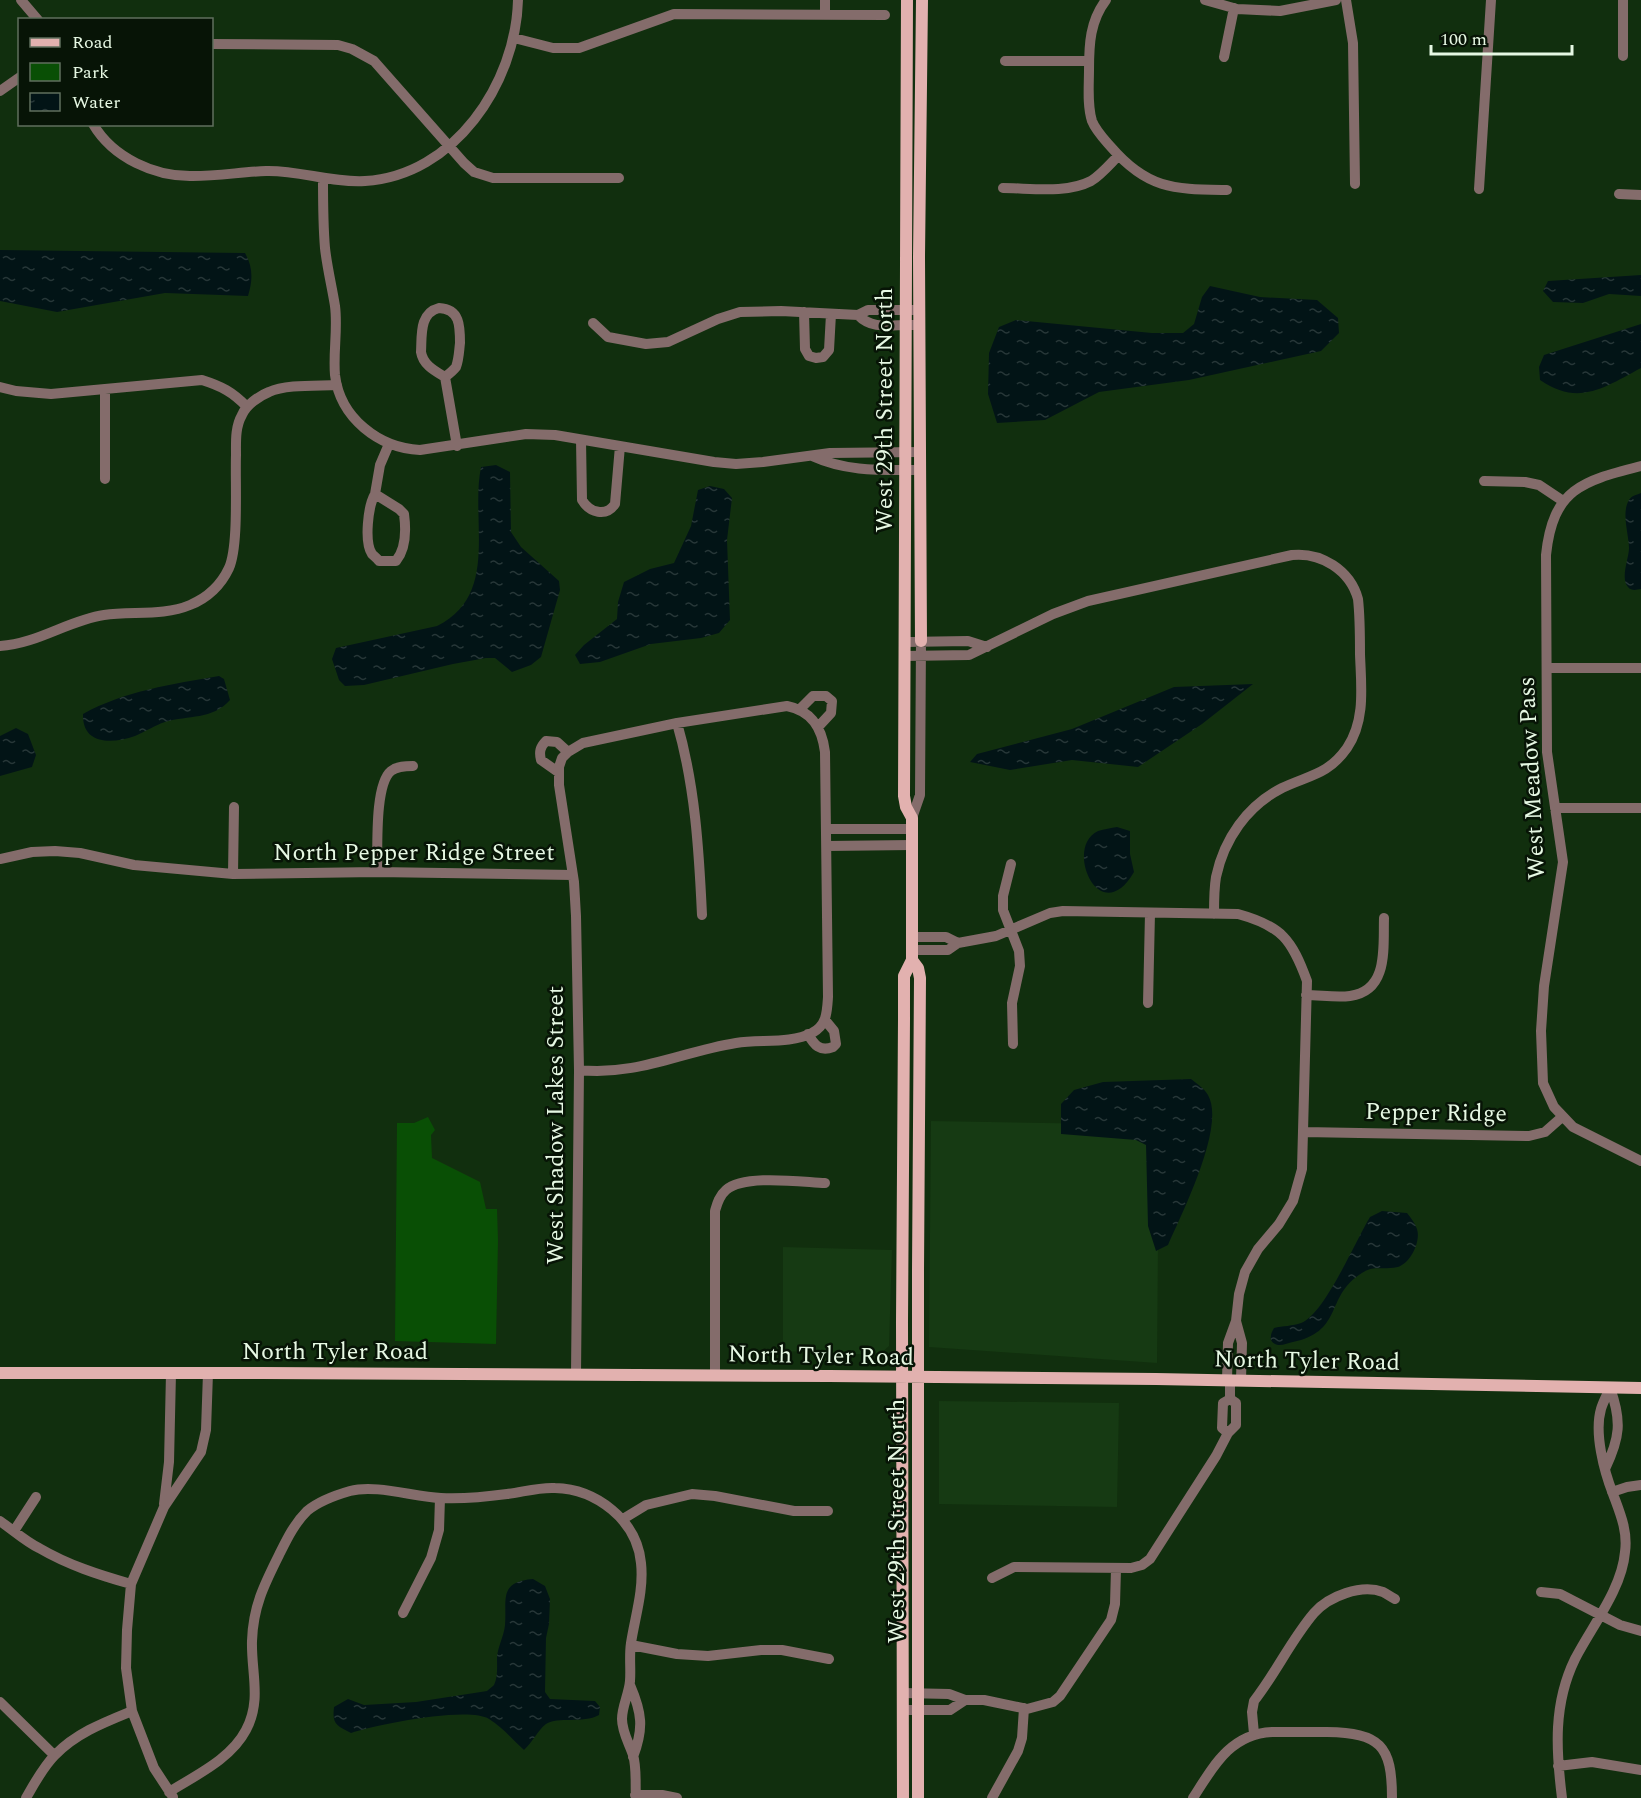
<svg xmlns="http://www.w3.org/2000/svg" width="1641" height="1798" viewBox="0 0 1641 1798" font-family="Spectral,serif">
  <defs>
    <pattern id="water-ripples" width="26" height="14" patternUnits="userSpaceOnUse" patternTransform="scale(1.5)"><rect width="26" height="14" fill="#021416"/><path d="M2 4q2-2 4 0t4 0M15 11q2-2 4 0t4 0" fill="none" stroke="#273738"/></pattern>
  </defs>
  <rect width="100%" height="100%" fill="#112f0e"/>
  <path fill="#163a13" d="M931,1121L1159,1125L1157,1363L929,1347Z
    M783,1247L892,1250L889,1346L879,1355L783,1351Z
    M939,1401L1119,1403L1117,1507L939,1504Z"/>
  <path fill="#094f05" d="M428,1117L435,1130L431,1135L432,1158L480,1182L486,1209H497L498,1240L496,1344L395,1341L397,1123H414Z"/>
  <path fill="url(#water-ripples)" d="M0,250L245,253C253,267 253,280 248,296L165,293L57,312L0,301Z
    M1641,275V296L1609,294L1583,303L1553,302L1543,291L1548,281Z
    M1210,286L1260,297L1317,300L1338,318L1339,333L1321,351L1189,380L1099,392L1045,420L997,423L988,394L989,353L999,327L1016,320L1152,333H1183L1194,324L1202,297Z
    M1641,324V368C1605,387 1579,407 1540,380L1539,367L1544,355Z
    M496,465L510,472L511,532L521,547L559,581L560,590L541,657L531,665L512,672L495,658H486L453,664L364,685L345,686L339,680L332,659L336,648L437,626C500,595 470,521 481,467Z
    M710,486L724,489L732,498L727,540L730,620L719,633L701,638L651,644L600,662L580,664L575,655L584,645L617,619L618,602L624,582L650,569L674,563L691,526L698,490Z
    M1641,493V589C1636,590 1631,591 1628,587C1620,578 1629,558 1629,548C1629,535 1621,513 1629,500C1631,496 1636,495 1641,493Z
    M219,676L224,679L230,700C212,720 189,715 165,722C155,725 145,732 135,736C112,744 82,745 83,714C124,691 173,684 219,676Z
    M1253,684L1202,724L1138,767L1072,760L1010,770L970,762L977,754L1072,729L1174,687Z
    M16,728L28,734L36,755L32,767L0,776V736Z
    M1117,827L1130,831V854L1134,872C1100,931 1063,847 1098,831C1104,829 1111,828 1117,827Z
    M1191,1079C1196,1083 1204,1088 1208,1095C1226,1126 1182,1213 1168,1245L1156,1251L1148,1226L1146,1145L1136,1140L1061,1134V1104L1074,1090L1103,1082Z
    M1382,1211L1407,1213C1411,1218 1415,1223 1417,1229C1421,1241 1411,1263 1398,1267C1378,1271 1373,1263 1355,1278C1327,1300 1341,1332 1293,1342C1288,1343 1280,1347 1275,1344C1268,1341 1271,1333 1274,1328C1282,1326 1293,1326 1301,1323C1324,1315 1356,1240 1370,1217Z
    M533,1579L545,1586L550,1599L549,1624L546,1638L545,1692L550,1699L595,1701L600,1707L599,1715C583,1724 558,1716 546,1724C537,1731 533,1742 524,1750C513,1740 502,1727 489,1719C468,1706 375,1725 351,1733C336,1725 332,1724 334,1707L348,1699L364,1705L416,1702L487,1691C489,1689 492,1687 494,1685C498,1677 497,1666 497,1657C498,1646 504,1636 505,1625C507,1599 498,1582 533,1579Z"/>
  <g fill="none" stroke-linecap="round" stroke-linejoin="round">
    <path stroke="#846c6b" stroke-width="10" d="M21,0L38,20
      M1106,0C1090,21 1089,44 1089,70C1089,86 1087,105 1092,121C1096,131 1104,139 1111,147C1148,190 1175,189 1227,190
      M1205,0L1237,9L1280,11L1336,0
      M1346,0L1353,43L1355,184
      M825,15V0
      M514,38L553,48H579L674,14L885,15
      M212,44L338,45L352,49L374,61L464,163L474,172L493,178H619
      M1623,56V0
      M1224,57L1234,8
      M1005,61H1089
      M0,91L20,77
      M93,124C113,158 155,177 193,176C217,176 242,172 266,171C299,170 331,183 365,181C454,176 516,83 518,0
      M323,179C323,202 323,225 325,248C327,267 332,287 335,306C338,329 333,352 335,375C340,418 379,448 420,450L526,434L555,435L714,462L736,464L763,462L830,453L918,452
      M1003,188C1030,188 1066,194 1091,181C1101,175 1110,164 1118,156
      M1479,189L1491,0
      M1619,194L1641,195
      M439,308C460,309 460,326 460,343C459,351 459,359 456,367C453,371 449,374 445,377C435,371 423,365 421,352C422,336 419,313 439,308Z
      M804,312L805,349L809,356L816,358L823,357L829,350L831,314
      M858,315C873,331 893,324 914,325
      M593,323L608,337L646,344L668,342L718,319L740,312L781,311L858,315L868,310H920
      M445,377L457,446
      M0,387L16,391L51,394L202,380C221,386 233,392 247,407
      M581,440L582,500C590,513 606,517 615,504L620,446
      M812,456C847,472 881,470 919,470
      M1641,466C1583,481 1553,488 1546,555L1547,752L1563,862L1544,986L1541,1031L1543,1083L1554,1107L1573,1127L1641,1161
      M105,479V389
      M1484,481L1525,482L1539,485L1563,501
      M375,494L399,509L404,514C406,529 406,549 396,561H379C377,558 374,556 372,554C364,542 368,506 375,494Z
      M375,494L380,465L389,444
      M905,642L968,641L987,647
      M0,646C37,644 69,620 104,615C132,611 164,616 190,605C207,598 221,585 229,568C239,545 235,482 236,455C236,442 235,427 242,415C246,405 259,396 269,392C286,384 317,386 337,385
      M905,656L969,655L1053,614L1088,601L1292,555C1321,552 1350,570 1358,599C1360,617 1360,635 1360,654C1361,685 1366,720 1347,748C1328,775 1309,775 1282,788C1247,806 1224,839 1216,877C1214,889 1214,902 1214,914
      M1547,668H1641
      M799,710L813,696H826L832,701L831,713L818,727
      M677,723C695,785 699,850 702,915
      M558,772L541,760C539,752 540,747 546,741L557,742L568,752
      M1555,808H1641
      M912,818L920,795L921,641
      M827,829H912
      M827,846L912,845
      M0,859L32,852L55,851L80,853L134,865L233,874L377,872L573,875
      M1011,864L1003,896V910L1019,951L1020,966L1012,1003L1013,1044
      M377,872C378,851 374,785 391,771C397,766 406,766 413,766
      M233,874L234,807
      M912,937H946L958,943
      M912,950H948L958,943L996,936L1050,913L1063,911L1238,914C1282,926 1292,940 1307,981L1302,1169L1293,1201L1279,1224L1258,1249L1245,1272L1239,1294L1236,1321L1228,1343L1227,1380
      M1306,995C1320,995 1336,998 1350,996C1389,991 1383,947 1384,918
      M1148,1003L1150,913
      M808,1034C814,1045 820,1052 833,1047L836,1044L834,1031L825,1020
      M1304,1132L1529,1136L1545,1132L1562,1117
      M1236,1321L1242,1343L1241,1380
      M576,1374L579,1070L576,916L574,882L559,785V767L562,758L568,752L583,743L677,723L787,706C812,711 822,728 825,752L828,997C827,1012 827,1025 812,1033C790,1044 760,1039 736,1043C680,1052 637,1076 579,1070
      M715,1375V1211C717,1204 719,1196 726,1190C744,1174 801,1182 825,1183
      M1230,1399L1236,1403V1425L1228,1433L1222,1428L1223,1403L1230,1399V1380
      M1605,1469C1620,1438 1622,1421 1610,1388
      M1612,1492L1627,1487L1641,1485
      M164,1504L169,1462L171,1373
      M623,1519L646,1505L692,1494L715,1496L794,1511H828
      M0,1521C13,1530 25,1541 39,1548C68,1565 99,1575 131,1584
      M14,1531L36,1497
      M992,1578L1014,1567L1131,1568L1142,1565L1150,1559L1216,1456L1228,1433
      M1541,1592L1560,1594L1620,1625L1641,1631
      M403,1613L431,1558L439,1530L440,1498
      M631,1645L677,1654L708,1656L761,1650H782L829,1659
      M630,1685C642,1713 644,1728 633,1757
      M903,1693L949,1694L965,1700H984L1027,1709L1053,1702L1060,1696L1111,1620L1115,1604L1116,1569
      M0,1702L54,1755
      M903,1710H950L965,1700
      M1254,1734L1252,1712L1254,1701C1276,1673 1291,1640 1314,1613C1329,1596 1361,1584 1383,1592C1387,1594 1391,1597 1395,1599
      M1558,1766L1592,1762L1641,1770
      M169,1792C196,1775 231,1759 246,1730C262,1700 251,1672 252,1641C253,1607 264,1585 279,1555C287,1539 294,1524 307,1511C319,1501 336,1495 350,1491C376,1484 414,1497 441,1498C463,1499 485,1497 507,1494C523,1492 539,1487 555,1488C596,1489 637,1520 641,1563C644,1590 635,1617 631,1643C629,1656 631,1669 630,1681C629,1694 622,1706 622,1719C622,1732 629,1743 633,1755C637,1768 635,1785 636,1798
      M635,1795H662L677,1798
      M173,1797L154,1768L132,1711L126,1668L127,1630L131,1584L164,1507L201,1452L206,1430L208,1373
      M26,1798C34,1784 43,1767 55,1755C76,1733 105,1722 132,1711
      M992,1798L1018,1751L1022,1738L1024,1708
      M1193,1798C1213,1767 1230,1734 1272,1732C1290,1732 1309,1732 1327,1732C1380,1733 1392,1745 1392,1798
      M1562,1798C1556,1750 1553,1704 1575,1659C1592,1626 1622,1589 1625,1552C1628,1531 1620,1513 1613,1494C1604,1471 1594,1433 1601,1409C1603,1402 1607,1395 1610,1388"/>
    <path stroke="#e2b1af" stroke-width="12" d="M921,641L919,257L922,0
      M912,960L918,968L920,978L918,1271V1798
      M0,1373H263L829,1376L1156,1379L1641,1388
      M903,1798L902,1323L904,1019V976L912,960V818L906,807L904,796L907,0"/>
  </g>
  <g text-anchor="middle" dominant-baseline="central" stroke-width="5" stroke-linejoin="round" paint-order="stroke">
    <g font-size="24" fill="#e6f8e3" stroke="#071406">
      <text transform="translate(885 410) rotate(-90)">West 29th Street North</text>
      <text transform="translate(1532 778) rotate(-93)">West Meadow Pass</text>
      <text x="414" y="853">North Pepper Ridge Street</text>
      <text transform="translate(1436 1113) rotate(1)">Pepper Ridge</text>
      <text transform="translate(556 1125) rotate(-90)">West Shadow Lakes Street</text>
      <text x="335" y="1352">North Tyler Road</text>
      <text transform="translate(821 1356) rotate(1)">North Tyler Road</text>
      <text transform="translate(1307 1361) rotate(1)">North Tyler Road</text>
      <text transform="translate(897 1521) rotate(-90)">West 29th Street North</text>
    </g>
  </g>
  <rect x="18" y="18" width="195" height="108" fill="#071406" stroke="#606f5e" stroke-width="1.5"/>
  <rect x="30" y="38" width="30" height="9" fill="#e2b1af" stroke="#606f5e" stroke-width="1.5"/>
  <text x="72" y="48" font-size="18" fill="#e6f8e3">Road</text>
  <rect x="30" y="63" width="30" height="18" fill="#094f05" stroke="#606f5e" stroke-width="1.5"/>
  <text x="72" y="78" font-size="18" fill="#e6f8e3">Park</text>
  <rect x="30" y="93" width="30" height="18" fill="url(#water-ripples)" stroke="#606f5e" stroke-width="1.5"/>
  <text x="72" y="108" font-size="18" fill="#e6f8e3">Water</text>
  <path d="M1431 45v9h141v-9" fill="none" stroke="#e6f8e3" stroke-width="3"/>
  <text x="1440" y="45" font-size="18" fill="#e6f8e3" stroke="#071406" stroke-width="4.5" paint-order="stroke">100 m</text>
</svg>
